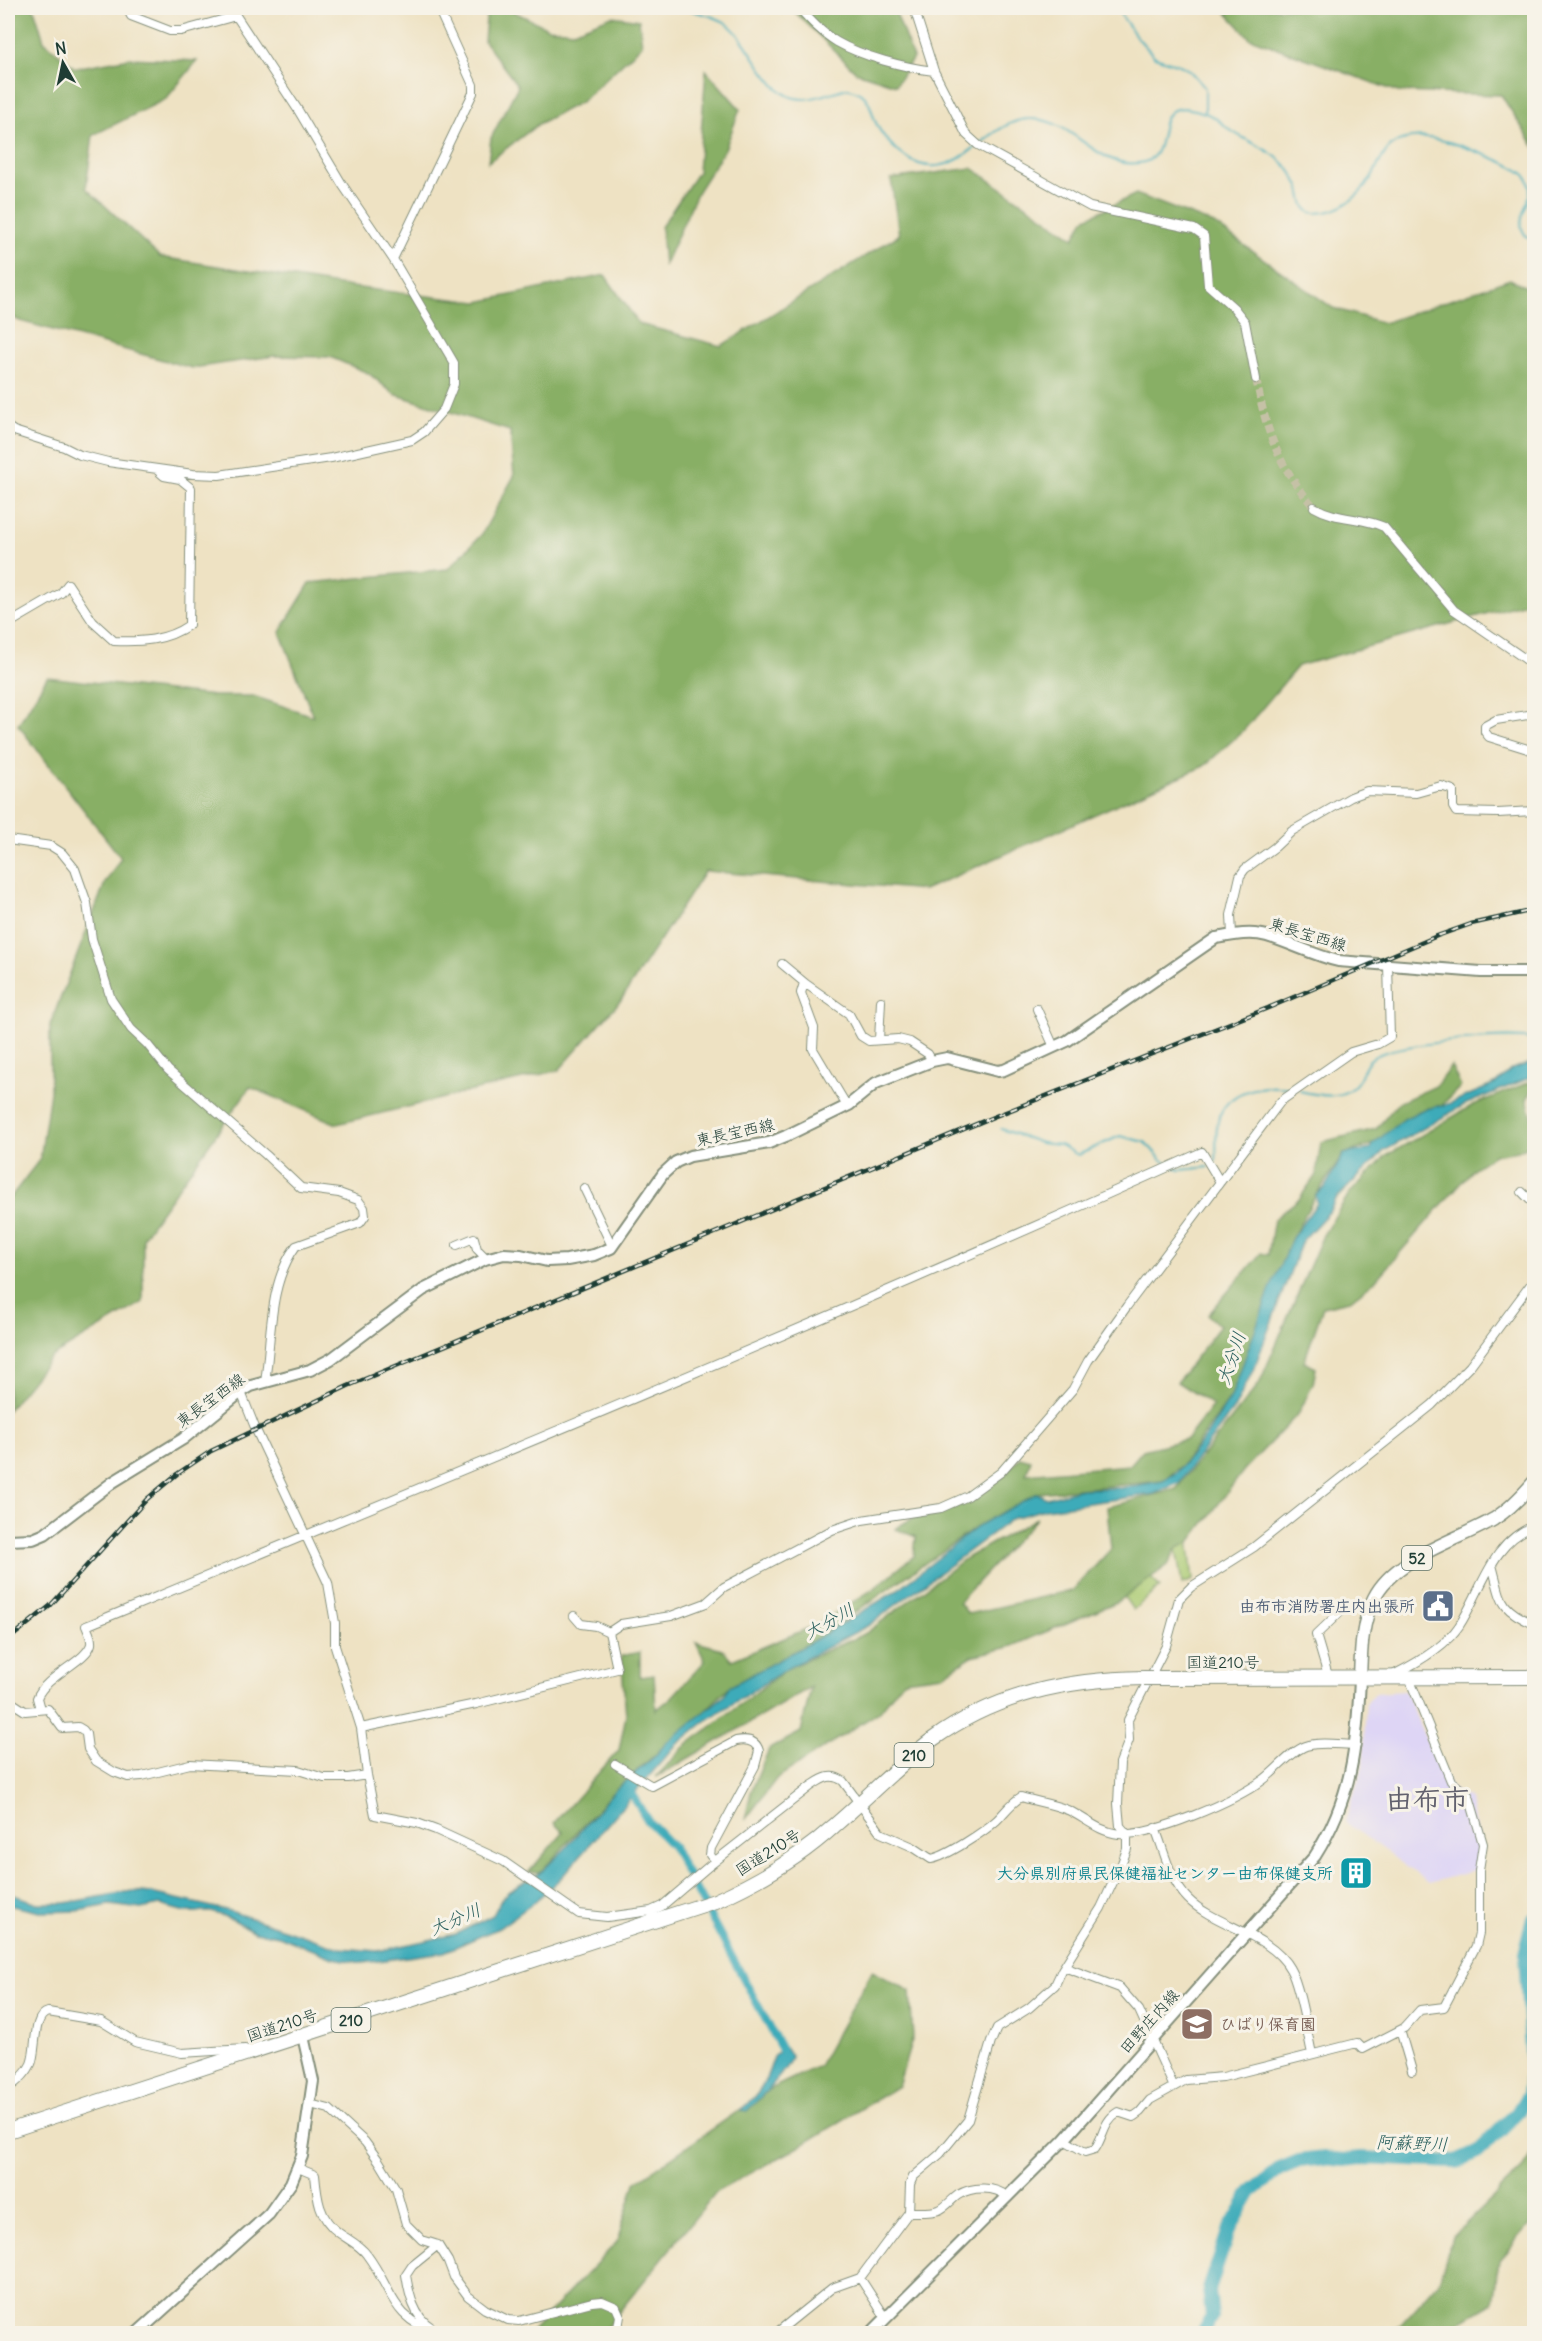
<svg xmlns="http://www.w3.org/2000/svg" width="1542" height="2341" viewBox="0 0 1542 2341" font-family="Delius,'Klee One',sans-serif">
  <rect width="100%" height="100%" fill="#f7f3e8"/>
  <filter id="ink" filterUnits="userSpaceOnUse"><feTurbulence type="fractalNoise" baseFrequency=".0167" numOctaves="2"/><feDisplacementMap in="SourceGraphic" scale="12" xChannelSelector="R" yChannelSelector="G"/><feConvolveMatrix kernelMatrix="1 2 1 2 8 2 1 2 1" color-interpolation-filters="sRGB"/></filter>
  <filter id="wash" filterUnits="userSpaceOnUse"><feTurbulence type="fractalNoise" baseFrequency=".008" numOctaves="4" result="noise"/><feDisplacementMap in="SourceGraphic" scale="24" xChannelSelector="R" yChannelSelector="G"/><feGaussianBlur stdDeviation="1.35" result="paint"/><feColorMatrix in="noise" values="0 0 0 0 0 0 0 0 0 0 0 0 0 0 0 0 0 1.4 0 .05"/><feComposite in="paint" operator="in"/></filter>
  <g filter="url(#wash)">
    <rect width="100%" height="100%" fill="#eee2c3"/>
    <path fill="#ded5f5" d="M1405,1691L1430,1749L1452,1789L1470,1799L1481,1848L1477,1870L1429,1883L1345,1822L1363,1766L1366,1702L1376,1693Z"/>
    <path fill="#abcb73" stroke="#658454" stroke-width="1.5" d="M1188,1540L1193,1580L1182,1584L1176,1549Z
      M1151,1578L1160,1587L1133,1610L1124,1597Z"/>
    <path fill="#88af65" stroke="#54764c" stroke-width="1.5" d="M8,8H34L44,41L75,68L130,58L197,61L166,99L93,135L86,188L160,257L351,287L478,302L605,275L639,324L721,346L899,235L891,179L972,168L1074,238L1084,219L1136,194L1214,224L1333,308L1384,323L1510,279L1534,291V605L1521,604L1298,666L1243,731L1204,766L924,890L705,871L621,1000L559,1070L337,1124L250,1087L143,1237V1302L51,1357L8,1410V1196L10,1198L40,1159L50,1092V1025L105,883L121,858L18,725L47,677L214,696H253L313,716L280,632L310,583L448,569L482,534L514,476L510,431L394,394L368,373L330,357L274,356L192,368L20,321L8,315Z
      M487,8H506L548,28L573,31L612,16L639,20L642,45L581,102L540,123L488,162L491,138L518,86L484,41Z
      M791,8H894L913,58L896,85L856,72Z
      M1222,8H1534V146L1501,95L1398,92L1250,38Z
      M706,70L740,109L725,149L698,191L664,266L661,227L698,172Z
      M1451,1066L1461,1086L1442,1105L1419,1111L1373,1144L1344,1154L1316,1195L1292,1238L1231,1397L1182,1465L1163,1481L1037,1493L980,1525L815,1640L729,1687L706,1710L614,1791L540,1873L529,1872L563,1832L554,1823L619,1750L626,1715L621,1656L640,1652V1677L654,1675L656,1710L671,1698L705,1661L696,1642L722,1649L732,1660L816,1625L872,1590L914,1556L916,1537L896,1529C918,1510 938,1515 961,1504C984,1493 1005,1476 1020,1457L1031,1460L1026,1474L1130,1465L1143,1450L1187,1439L1213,1405L1177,1382L1220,1326L1208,1315L1261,1253L1268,1255L1274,1219L1300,1198L1316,1175L1321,1142L1376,1129L1398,1103L1436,1086Z
      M1534,1080V1087L1527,1099L1534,1124V1143L1518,1151L1494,1155L1473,1169L1375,1281L1349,1301L1323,1307L1304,1362L1316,1368L1313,1384L1299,1413L1244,1470L1190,1542L1176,1549L1168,1565L1119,1601L1010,1647L972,1656L943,1675L904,1680L879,1712L777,1778L745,1820L751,1792L769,1749L801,1732L811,1687L656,1777L683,1748L788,1668L866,1633L966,1558L1037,1518L959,1602L968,1614L1073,1590L1111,1549L1107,1507L1176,1489L1259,1384L1323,1235L1349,1194L1386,1156L1473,1105Z
      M872,1971L910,1991L913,2037L898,2086L799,2147L716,2192L602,2333L529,2334L617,2242L635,2183L770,2089L819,2066Z
      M1534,2150V2220L1499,2260L1493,2303L1441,2333H1393L1439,2282L1452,2237L1521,2170Z"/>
    <path fill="#3cabb9" stroke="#2e7476" stroke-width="1.5" d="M1534,1062V1076L1464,1105L1384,1151L1336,1199L1329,1212L1302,1241L1255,1366L1235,1407L1179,1483L1154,1494L1045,1509L1013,1518L869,1625L788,1668L707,1720L676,1745L561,1878L532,1904L499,1928L444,1952L363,1963L333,1958L279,1936L255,1932L234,1920L212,1912H185L160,1905L141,1909L110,1905L77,1911L40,1912L8,1905V1893L37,1903H65L132,1891L151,1893L230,1911L340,1948L378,1951L456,1934L493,1915L502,1898L509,1891L540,1873L565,1849L614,1791L654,1757L667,1742L724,1696L729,1687L815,1640L896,1591L980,1525L1037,1493L1046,1498L1082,1489L1121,1488L1163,1481L1177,1472L1206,1436L1231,1397L1270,1289L1292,1238L1317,1203L1316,1195L1325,1187L1344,1154L1371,1149L1373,1144L1404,1119L1422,1110L1448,1104L1495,1084L1512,1069Z
      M786,2048L791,2056C790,2069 757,2101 747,2111L740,2110C763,2093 766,2080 775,2054Z"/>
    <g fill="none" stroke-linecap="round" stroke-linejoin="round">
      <path stroke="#3cabb9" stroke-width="2" d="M686,8C699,14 714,15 726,23C752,41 768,100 803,99C818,99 834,91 848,88C853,90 861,93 865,97C871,103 872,115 876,123C883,139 902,158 919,164C964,178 986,122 1028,119C1072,116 1095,169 1139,163C1180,158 1141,92 1202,112C1214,115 1221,123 1230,130C1249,143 1272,149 1288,168C1293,174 1297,182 1300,189C1303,199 1302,213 1316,213C1342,213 1364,193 1375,171C1381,160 1387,144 1402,140C1423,133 1455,143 1475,151C1488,156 1517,166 1526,176C1542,200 1502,223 1534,242
        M1116,8L1136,36L1155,57L1182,66L1190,71L1205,88V111
        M1300,1091C1320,1096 1345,1101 1358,1081C1367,1067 1363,1061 1380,1054C1402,1044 1512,1033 1534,1040
        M1001,1129L1041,1143L1060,1145L1078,1155L1120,1136L1145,1142L1162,1160L1169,1164
        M1213,1163L1216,1160C1217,1147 1215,1133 1218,1121C1226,1088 1267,1083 1294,1089
        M1174,1167L1180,1170L1209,1167"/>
      <path stroke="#3cabb9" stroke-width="8" d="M630,1791L648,1821L673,1847L782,2050"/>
      <path stroke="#3cabb9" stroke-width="14" d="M1201,2334L1212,2317L1209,2290L1228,2232L1251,2192L1282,2168L1299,2161L1324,2158L1344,2160L1361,2158L1456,2162L1478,2152L1517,2113L1529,2093L1532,2066L1525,1954L1534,1918"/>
    </g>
  </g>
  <g filter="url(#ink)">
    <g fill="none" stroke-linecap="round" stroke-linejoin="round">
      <path stroke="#c5c1a6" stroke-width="8" stroke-dasharray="8 4" stroke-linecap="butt" d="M1256,379C1267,433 1277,464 1314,507"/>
      <g stroke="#86907c" stroke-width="10">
        <path id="street" d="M127,8L131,16L170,31H181L236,16
          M799,8C810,20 822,33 837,42C861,56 906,68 934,71
          M914,8L934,71L966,134L978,145L1090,207L1194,229L1204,236L1208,285L1234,308L1245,322L1256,379
          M393,259L473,93V85L438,8
          M8,427L14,431L64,447L80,455L108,462L193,474L219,475L331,458L412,440L424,432L444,409L454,384V363L447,351L393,259L342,184L298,110L231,8
          M1314,507C1338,521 1360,516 1384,527L1454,610L1534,665
          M8,624L61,593L68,584L93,622L114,641C141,642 166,641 189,625L191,488L180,479L164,476L156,469
          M1534,714L1496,720L1485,726V732L1489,737L1534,751
          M8,840L51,846L62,853L75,869L87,903L92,939L111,999L131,1029L147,1044L168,1070L266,1155L301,1188L339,1193L358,1200L364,1208L365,1216L360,1223L296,1246C268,1284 272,1337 265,1382
          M1232,935L1231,915L1240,876L1245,869L1275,847L1292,831L1351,797L1367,791L1416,793L1441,786L1453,790V807L1456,812L1498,813L1534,811
          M782,964L806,984L849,1014L861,1036L869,1041L898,1039L910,1042L928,1054L932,1061
          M804,983L801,993L814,1028L813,1049L847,1106
          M1037,1009L1054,1047
          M879,1040L881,1001
          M584,1188L612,1246
          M1522,1192L1534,1204
          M457,1245L474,1238L477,1249L487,1259
          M241,1392L256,1430L328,1583L335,1623V1646L361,1728L367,1775L375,1815L417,1823L436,1830L503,1861L579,1914L607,1917L651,1911L662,1906L709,1866L811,1786C822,1779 830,1772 843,1781L881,1833L913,1847L931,1859C946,1857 985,1831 997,1820C1005,1812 1011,1803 1021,1797C1037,1802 1055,1804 1070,1811C1086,1819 1100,1832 1119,1834C1152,1837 1236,1800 1263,1780C1277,1770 1290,1752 1306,1746C1321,1741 1341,1745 1356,1745
          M1492,1565C1502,1601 1498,1608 1534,1624
          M574,1616L581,1624L596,1626L609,1632
          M609,1632L621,1624L671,1616L706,1603L724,1587L832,1530L862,1520L941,1508L968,1496L1001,1472L1073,1389L1088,1361L1127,1306L1281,1101L1351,1052L1378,1044L1390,1037L1388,965
          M1393,1675C1415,1664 1445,1647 1459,1626C1482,1591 1491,1542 1534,1526
          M1329,1679L1316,1635L1341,1611
          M8,1700L25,1711L48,1709L62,1728L78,1727L83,1730L86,1734L88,1749L96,1761L114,1772L128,1777L142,1776L190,1764L298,1770L324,1778H348L367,1775
          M40,1709L37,1698C45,1676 87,1661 91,1644C92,1638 88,1631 86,1626C459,1472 833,1318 1202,1152L1220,1182
          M361,1728L476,1704L617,1669L609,1632
          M615,1764L652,1786L736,1741C746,1739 756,1740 759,1751L755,1766L711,1848L710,1855L715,1861
          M1155,1828C1164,1850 1170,1881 1188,1899C1215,1926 1271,1934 1290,1969C1300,1986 1307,2032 1312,2054
          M1064,1967L1120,1988L1139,2010L1173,2085
          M1400,2030L1412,2071
          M8,2088C17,2082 26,2075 31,2064C37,2050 32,2016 48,2012L101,2021L135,2042L182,2053L245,2049L247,2053
          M310,2104L329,2109L365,2142L379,2161L396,2189L406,2224L422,2240L438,2245L448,2261L454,2277L468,2296L485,2309L508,2320L519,2321L592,2302L602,2301L616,2307L620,2316L617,2334
          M1064,2140L1085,2152L1095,2149C1104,2136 1103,2121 1118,2112L1133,2117L1140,2112L1150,2100L1186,2080L1223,2077L1357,2043L1363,2049L1404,2028L1420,2010L1444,2007L1476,1946L1479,1933V1870L1483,1844L1469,1796L1451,1781L1409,1678
          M298,2168L315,2175C317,2197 319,2219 339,2233C349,2240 360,2245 367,2255C394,2291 389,2318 440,2334
          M909,2212C919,2212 930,2213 939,2210C946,2207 951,2200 958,2195C973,2186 995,2186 1008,2197
          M860,2278L886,2318
          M431,2327C414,2317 409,2294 406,2275L412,2266L438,2245
          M775,2334L832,2288L860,2278L909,2212L910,2184L913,2177L940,2154L968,2120L991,2042L997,2028L1029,2008L1055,1985L1062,1970L1101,1908L1122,1863L1127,1849V1834L1120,1826L1118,1804L1120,1763L1129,1740L1128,1720L1166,1646L1179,1599L1191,1587L1254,1547L1432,1405L1470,1366L1534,1280"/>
      </g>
      <g stroke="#86907c" stroke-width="14">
        <path id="secondary" d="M8,1540L33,1539L45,1534L113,1482L183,1439L241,1392L251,1386L310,1370L331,1359L423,1290L485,1259L504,1254L521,1255L547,1261L567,1260L594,1255L611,1248L663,1174L676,1162L690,1156L769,1143L786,1136L849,1105L876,1083L932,1061L947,1058L998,1071L1004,1070L1067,1041L1216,938C1232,935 1251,931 1267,936C1291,943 1313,955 1338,961L1481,972H1534
          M136,2334L269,2214L291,2183L302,2156L313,2081L303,2036
          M870,2334L1064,2140L1315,1856C1352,1798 1357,1746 1360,1679"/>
      </g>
      <g stroke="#86907c" stroke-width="15">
        <path id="primary" d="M1360,1679C1361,1652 1361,1624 1374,1598C1394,1557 1457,1541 1494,1519C1510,1509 1522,1496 1534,1482"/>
      </g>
      <g stroke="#86907c" stroke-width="16">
        <path id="highway" d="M1153,1678L1534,1677
          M8,2131L715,1901C758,1882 799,1858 834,1826C867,1798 898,1765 933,1739C996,1694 1067,1679 1144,1678"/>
      </g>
      <use href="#street" stroke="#fff" stroke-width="8"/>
      <use href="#secondary" stroke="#fff" stroke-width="10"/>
      <use href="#primary" stroke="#fff" stroke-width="12"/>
      <use href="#highway" stroke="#fff" stroke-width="14"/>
      <g stroke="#1f3d34" stroke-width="4.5">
        <path id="rail" d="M8,1640L50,1606L147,1499L177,1474L211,1451L348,1386L993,1117L1268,1008L1437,936L1471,924L1534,910"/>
      </g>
      <use href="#rail" stroke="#f7f3e8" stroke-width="2" stroke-dasharray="7" stroke-linecap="butt"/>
      <g stroke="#86907c" stroke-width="16" stroke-linecap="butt">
        <path id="highway-bridge" d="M1144,1678H1153"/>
      </g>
      <use href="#highway-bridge" stroke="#fff" stroke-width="14"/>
    </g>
  </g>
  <defs>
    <g id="civic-square" transform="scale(1.725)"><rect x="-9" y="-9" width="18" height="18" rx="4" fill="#5c6f8a" stroke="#f7f3e8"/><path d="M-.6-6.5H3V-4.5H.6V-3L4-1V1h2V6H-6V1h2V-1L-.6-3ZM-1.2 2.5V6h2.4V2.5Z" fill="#fff"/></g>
    <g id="building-square" transform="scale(1.725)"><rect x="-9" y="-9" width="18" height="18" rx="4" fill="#0f9aa8" stroke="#f7f3e8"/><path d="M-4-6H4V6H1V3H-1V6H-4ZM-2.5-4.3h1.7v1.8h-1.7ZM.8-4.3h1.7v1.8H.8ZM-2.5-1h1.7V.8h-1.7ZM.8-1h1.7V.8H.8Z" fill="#fff"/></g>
    <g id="school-square" transform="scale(1.725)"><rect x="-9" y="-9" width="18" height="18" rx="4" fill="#8d6e63" stroke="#f7f3e8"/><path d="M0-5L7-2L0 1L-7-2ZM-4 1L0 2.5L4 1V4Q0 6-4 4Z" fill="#fff"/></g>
  </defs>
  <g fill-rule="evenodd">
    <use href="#civic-square" x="1438" y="1606"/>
    <use href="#building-square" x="1356" y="1873"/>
    <use href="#school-square" x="1197" y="2024"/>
  </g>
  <g text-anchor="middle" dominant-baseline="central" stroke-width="6" stroke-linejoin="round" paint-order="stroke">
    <g fill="#f7f3e8" stroke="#60746a" stroke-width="1.5">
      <rect x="1402" y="1546" width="30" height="24" rx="4.5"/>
      <rect x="894.5" y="1743" width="39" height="24" rx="4.5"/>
      <rect x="331.5" y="2008" width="39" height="24" rx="4.5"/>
    </g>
    <g font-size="15" font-weight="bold" fill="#1f3d34">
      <text x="1417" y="1558">52</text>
      <text x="914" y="1755">210</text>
      <text x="351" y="2020">210</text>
    </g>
    <g font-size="16" fill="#1f3d34" stroke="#f7f3e8">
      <text transform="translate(1308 934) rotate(17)">東長宝西線</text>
      <text transform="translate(735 1132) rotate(-12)">東長宝西線</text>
      <text transform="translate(210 1400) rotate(-36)">東長宝西線</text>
      <text x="1223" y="1662">国道210号</text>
      <text transform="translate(768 1852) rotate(-32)">国道210号</text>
      <text transform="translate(1149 2021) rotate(-48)">田野庄内線</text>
      <text transform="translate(282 2025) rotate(-18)">国道210号</text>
    </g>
    <g font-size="16" font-weight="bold" fill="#4e5e75" stroke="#f7f3e8" text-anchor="end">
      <text x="1415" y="1606">由布市消防署庄内出張所</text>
    </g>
    <g font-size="16" font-weight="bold" fill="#0d838f" stroke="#f7f3e8" text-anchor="end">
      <text x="1333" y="1873">大分県別府県民保健福祉センター由布保健支所</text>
    </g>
    <g font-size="16" font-weight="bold" fill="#785e54" stroke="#f7f3e8" text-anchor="start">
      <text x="1220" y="2024">ひばり保育園</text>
    </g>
    <g font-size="18" font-style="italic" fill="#285e5c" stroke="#f7f3e8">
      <text transform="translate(1231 1358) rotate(-71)">大分川</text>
      <text transform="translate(829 1621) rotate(-29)">大分川</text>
      <text transform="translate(455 1919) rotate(-23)">大分川</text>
      <text transform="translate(1412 2143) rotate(2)">阿蘇野川</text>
    </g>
    <g font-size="28" font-weight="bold" fill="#62616e" stroke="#f7f3e8">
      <text x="1427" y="1799">由布市</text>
    </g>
  </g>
  <rect width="1542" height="2341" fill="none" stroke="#f7f3e8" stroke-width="30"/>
  <g transform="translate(63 63) rotate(351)" stroke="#f7f3e8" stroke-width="4.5" paint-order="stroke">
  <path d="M0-4.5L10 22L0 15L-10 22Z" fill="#1f3d34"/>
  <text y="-9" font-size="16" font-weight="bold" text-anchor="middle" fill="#1f3d34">N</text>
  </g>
</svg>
